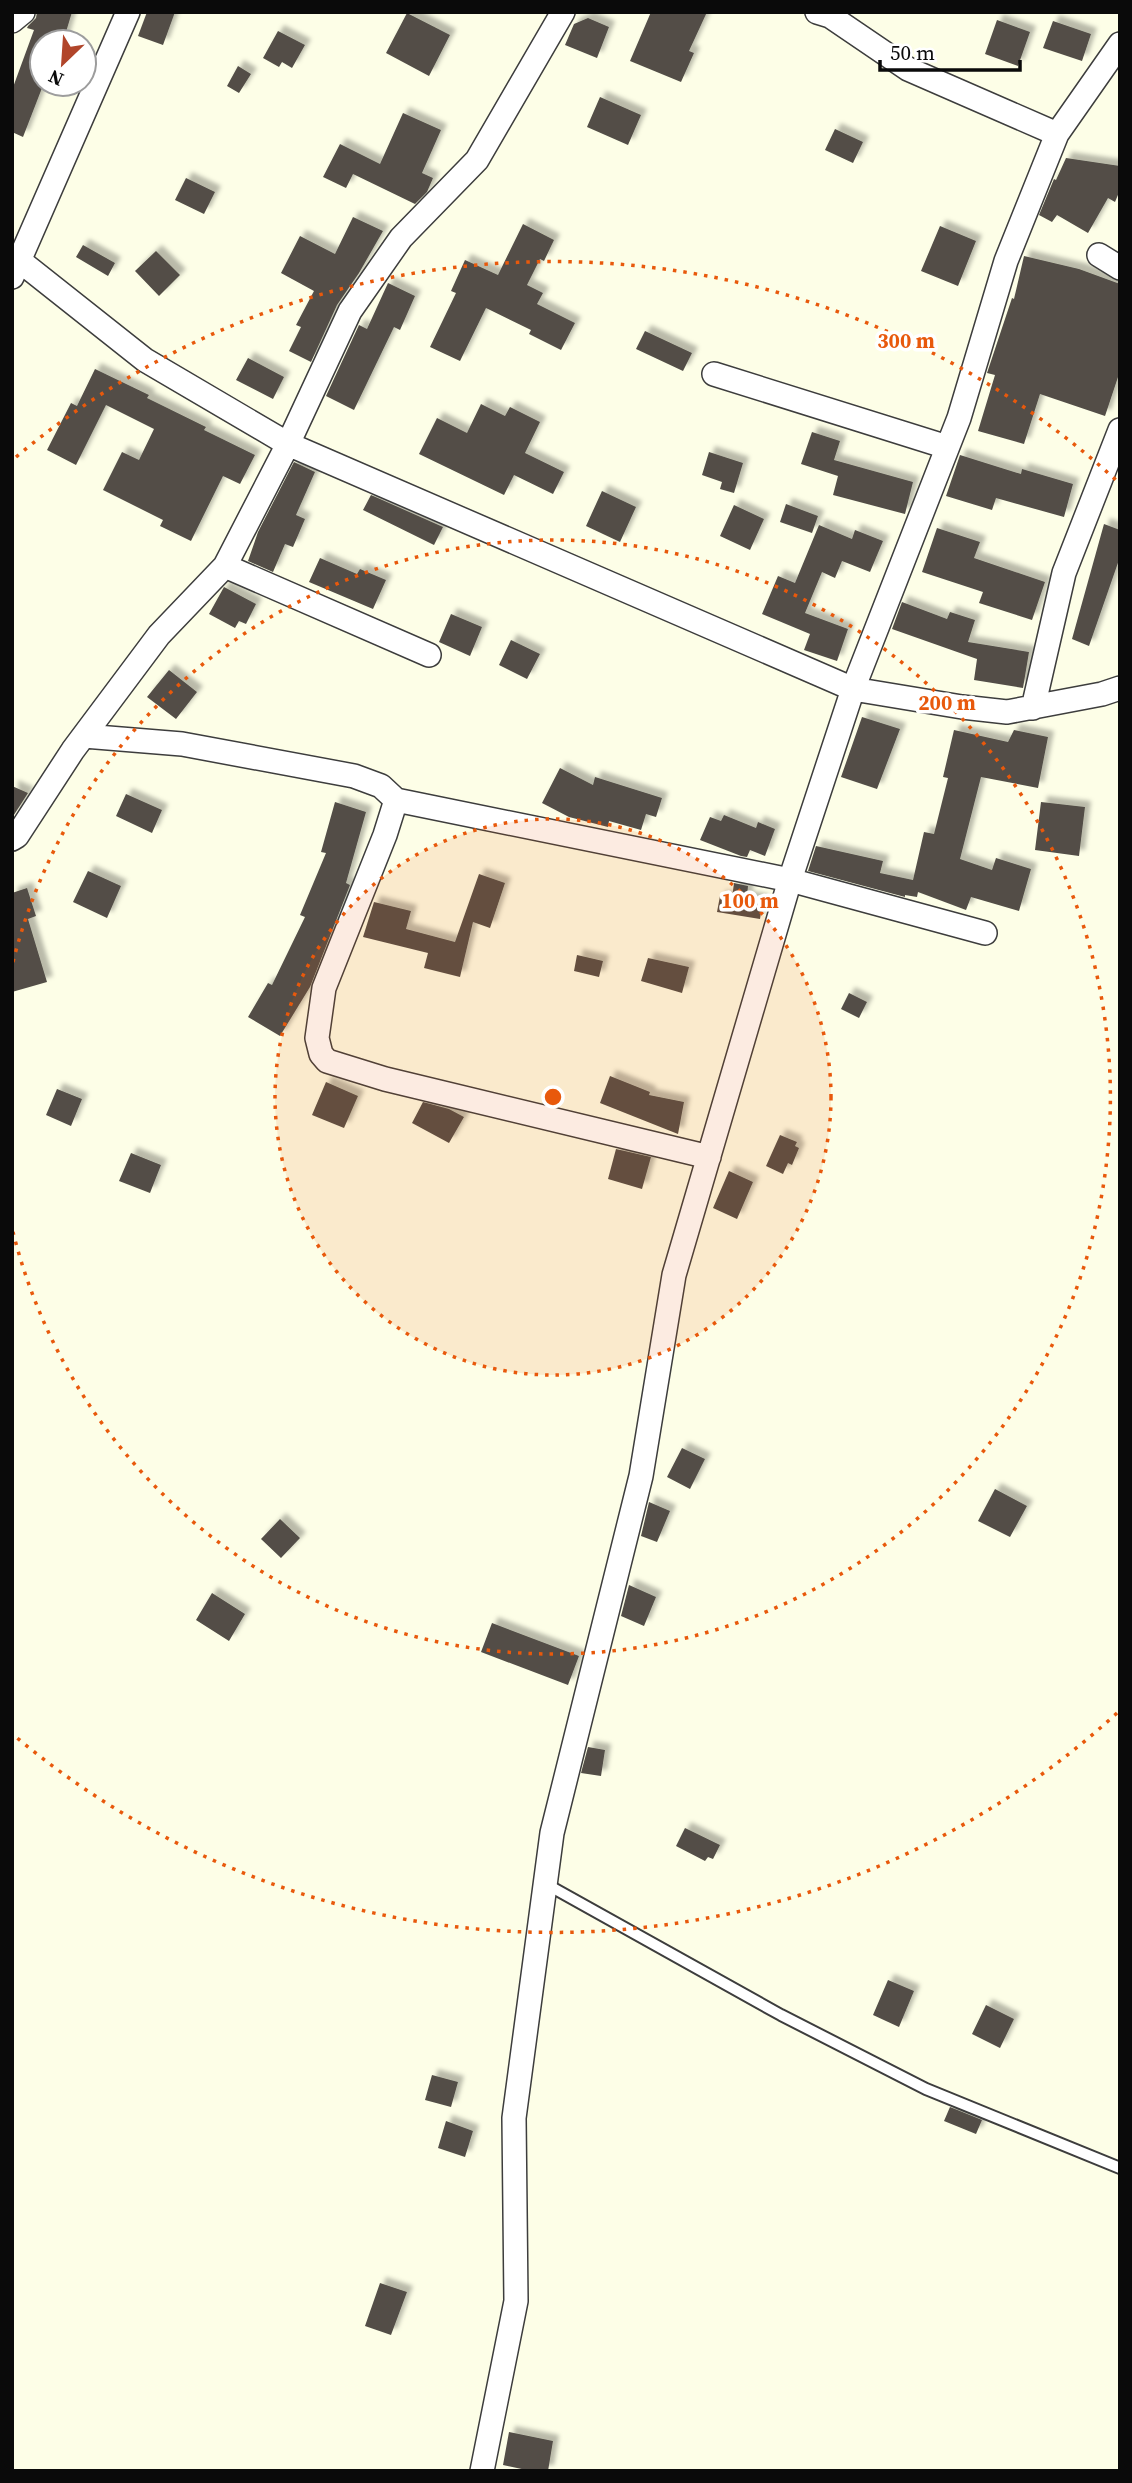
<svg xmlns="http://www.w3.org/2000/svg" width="1132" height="2483" viewBox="0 0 1132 2483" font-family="'Source Serif 4',serif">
  <defs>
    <filter id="shadow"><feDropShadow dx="6" dy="-6" stdDeviation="2" flood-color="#0004"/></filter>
  </defs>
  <rect width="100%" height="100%" fill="#fdfee7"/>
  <path fill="#524e47" filter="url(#shadow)" d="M37,12H72L63,42H42V88L23,137L12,132V90L34,30L27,28L28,26L36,18Z
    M147,12H175L163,45L138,36Z
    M651,12H707L689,51L694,53L681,82L630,61Z
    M407,13L450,35L429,76L386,53Z
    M588,18L609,27L597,58L565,45L574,24Z
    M997,20L1030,32L1018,66L985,54Z
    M1053,21L1091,34L1082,61L1043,48Z
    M278,31L305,45L292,68L282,62L279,67L263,58Z
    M238,66L251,74L239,93L227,86Z
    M600,97L641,115L628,145L587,127Z
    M403,113L441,130L422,173L433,178L427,192L415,204L353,174L346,188L323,177L340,144L380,164Z
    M835,129L863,142L853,163L825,150Z
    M1066,158L1120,166V190L1115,202L1108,198L1088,233L1057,215L1052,222L1039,215L1054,179L1056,180Z
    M186,178L215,192L204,214L175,200Z
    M353,217L383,231L359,273L337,305L311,362L289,351L301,327L296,325L314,291L281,273L300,236L335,254Z
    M523,224L554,240L544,261L540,259L527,285L543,293L537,304L575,323L561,350L529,334L531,330L486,308L460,361L430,347L456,293L451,291L465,260L498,275Z
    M940,226L976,241L958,286L921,271Z
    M83,245L115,263L108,276L76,257Z
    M156,251L180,275L159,296L135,271Z
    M1024,256L1079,269L1120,284V371L1105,416L1040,394L1024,444L978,431L995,375L987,373L1012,298L1014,299Z
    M388,283L415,296L400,330L394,327L354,410L326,396L359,325L367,329Z
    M645,331L692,353L683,371L636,349Z
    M248,358L284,377L273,399L236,380Z
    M95,369L149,395L147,398L206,427L204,430L255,455L240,484L223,476L191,541L160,526L163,520L103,490L122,452L139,460L154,429L106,405L76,465L47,450L71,403L77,406Z
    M481,404L505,416L510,407L540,422L525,453L564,472L553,494L514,475L504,495L419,454L437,418L467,433Z
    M812,432L840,441L834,460L913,482L905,514L833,495L838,476L801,464Z
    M709,452L743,463L734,493L720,489L722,482L702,475Z
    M960,455L1021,474L1022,469L1073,484L1064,517L996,498L992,510L946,496Z
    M294,462L315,472L296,515L305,519L293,547L285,544L273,572L248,561L258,532Z
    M602,491L636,507L620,542L586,526Z
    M371,495L443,527L434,545L363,510Z
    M786,504L818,516L812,533L780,522Z
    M734,505L764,519L750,550L720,536Z
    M1104,524L1120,530V557L1089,646L1072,639Z
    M819,525L852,539L855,530L883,541L870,572L842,561L835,578L822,572L805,613L848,629L837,661L804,650L810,634L762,614L778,576L795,583Z
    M937,528L980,542L974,558L1045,582L1032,620L979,603L983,592L922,572Z
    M320,558L357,574L360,569L386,580L373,609L309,582Z
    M224,587L256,604L246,624L239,621L235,628L209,614Z
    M902,602L947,619L950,612L975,620L968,642L1029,652L1023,688L974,680L977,659L892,629Z
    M451,614L482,627L470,656L439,642Z
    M511,640L540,654L527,679L499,665Z
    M169,670L197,692L176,719L147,697Z
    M862,717L900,729L877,789L841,777Z
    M954,730L1008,742L1014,730L1048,737L1038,788L981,777L960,859L992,870L996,858L1031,869L1019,911L971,897L966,910L918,892L917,897L905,895V897L808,871L816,846L883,861L880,873L913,880L924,832L934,834L948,778L943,777Z
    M560,768L593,785L595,777L662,798L656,817L646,814L641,830L609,821L608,827L569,817L542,803Z
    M12,786L28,793L12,818Z
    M126,794L162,810L152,833L116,816Z
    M335,802L366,812L346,883L350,885L310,987L280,1036L248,1017L268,983L272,985L305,917L300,915L326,853L321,852Z
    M1041,802L1085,807L1079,856L1035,850Z
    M724,815L756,828L758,822L775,829L765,856L750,850L747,857L741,856L700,840L710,817L721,821Z
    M88,871L121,886L107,918L73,902Z
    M479,874L505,883L490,928L473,922L460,977L424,968L428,953L363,937L374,902L411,911L406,929L455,942Z
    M734,883L748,886L747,897L763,900L760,919L717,912L720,896L732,898Z
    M27,888L36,916L28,919L47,982L12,992V893Z
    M577,955L603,961L599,977L574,971Z
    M648,958L689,967L682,993L641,981Z
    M849,993L867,1002L859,1018L841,1009Z
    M610,1076L650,1092L649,1095L684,1102L678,1134L600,1103Z
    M326,1082L358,1096L344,1128L312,1115Z
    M57,1089L82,1099L71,1126L46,1115Z
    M423,1102L449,1109L464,1117L449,1143L412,1123Z
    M780,1135L797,1142L795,1146L799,1148L792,1165L788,1163L783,1174L766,1166Z
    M616,1149L651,1157L642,1189L608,1179Z
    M131,1153L161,1165L150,1193L119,1181Z
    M729,1171L753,1182L737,1219L713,1208Z
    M682,1448L705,1459L690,1489L667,1477Z
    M995,1489L1027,1506L1010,1537L978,1521Z
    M649,1502L670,1511L657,1542L641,1536Z
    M280,1519L300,1538L281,1558L261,1539Z
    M629,1585L656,1597L644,1626L621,1616Z
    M212,1593L245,1614L229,1641L196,1620Z
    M492,1623L579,1656L568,1685L481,1652Z
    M588,1747L605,1750L601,1776L581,1773Z
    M685,1828L720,1845L713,1859L708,1857L705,1861L676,1846Z
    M888,1980L914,1991L899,2027L873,2015Z
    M986,2005L1014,2019L1000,2048L972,2034Z
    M432,2075L458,2082L451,2107L425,2100Z
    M950,2107L982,2120L976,2134L944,2121Z
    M446,2121L473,2131L465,2157L438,2148Z
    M380,2283L407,2292L391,2335L365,2326Z
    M509,2432L553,2441L548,2471H531L503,2465Z"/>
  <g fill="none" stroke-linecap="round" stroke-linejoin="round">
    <g stroke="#3d3d3d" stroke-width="14">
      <path id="lane" d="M546,1884L781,2015L926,2089L1120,2168"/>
    </g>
    <g stroke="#3d3d3d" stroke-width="26">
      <path id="street" d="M817,12L830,16L908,69L1057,134
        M12,21L23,12
        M1099,255L1120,268
        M20,261L145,360L288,444L853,689L962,707L1007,712L1102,694L1120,688
        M12,277L128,12
        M714,374L947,447
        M225,566L429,655
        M1033,708L1064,573L1120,430
        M84,736L182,744L354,776L381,786L396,800
        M12,839L17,836L73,750L159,635L225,566L288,444L350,311L401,238L477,160L563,12
        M709,1157L385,1079L327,1061L321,1054L317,1038L324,988L385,835L396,800L790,880L985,933
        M482,2471L516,2301L514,2118L552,1833L641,1476L674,1275L790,880L853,689L959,418L1006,261L1057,134L1120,44"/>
    </g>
    <use href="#lane" stroke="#fff" stroke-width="10"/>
    <use href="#street" stroke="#fff" stroke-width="23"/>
  </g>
  <circle cx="553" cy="1097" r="278" fill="#e8590c" fill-opacity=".12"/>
  <g fill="none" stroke="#e8590c" stroke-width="3.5" stroke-dasharray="3.5 7">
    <circle cx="553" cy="1097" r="278"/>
    <path d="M13 962A557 557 0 1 1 13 1232"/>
    <path d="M1117 1713A835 835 0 0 1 16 1737M16 457A835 835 0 0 1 1117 481"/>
  </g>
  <circle cx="553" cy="1097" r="10" fill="#e8590c" stroke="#fff" stroke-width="3.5"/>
  <g font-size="21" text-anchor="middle" font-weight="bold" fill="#e8590c" stroke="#fff" stroke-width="7" stroke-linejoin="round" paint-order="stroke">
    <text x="906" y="348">300 m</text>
    <text x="947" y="710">200 m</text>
    <text x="750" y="908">100 m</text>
  </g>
  <rect width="1132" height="2483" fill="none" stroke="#0a0a0a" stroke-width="28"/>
  <g transform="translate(63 63) rotate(205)"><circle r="33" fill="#ffffff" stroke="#9d9d9d" stroke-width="2"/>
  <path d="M0-5L12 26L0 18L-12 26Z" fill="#b1452a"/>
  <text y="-10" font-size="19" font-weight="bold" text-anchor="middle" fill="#0a0a0a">N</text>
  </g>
  <path d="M880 60v10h140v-10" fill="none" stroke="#0a0a0a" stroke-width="3.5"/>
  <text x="890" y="60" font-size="21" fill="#0a0a0a" stroke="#ffffff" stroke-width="5" paint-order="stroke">50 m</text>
</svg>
